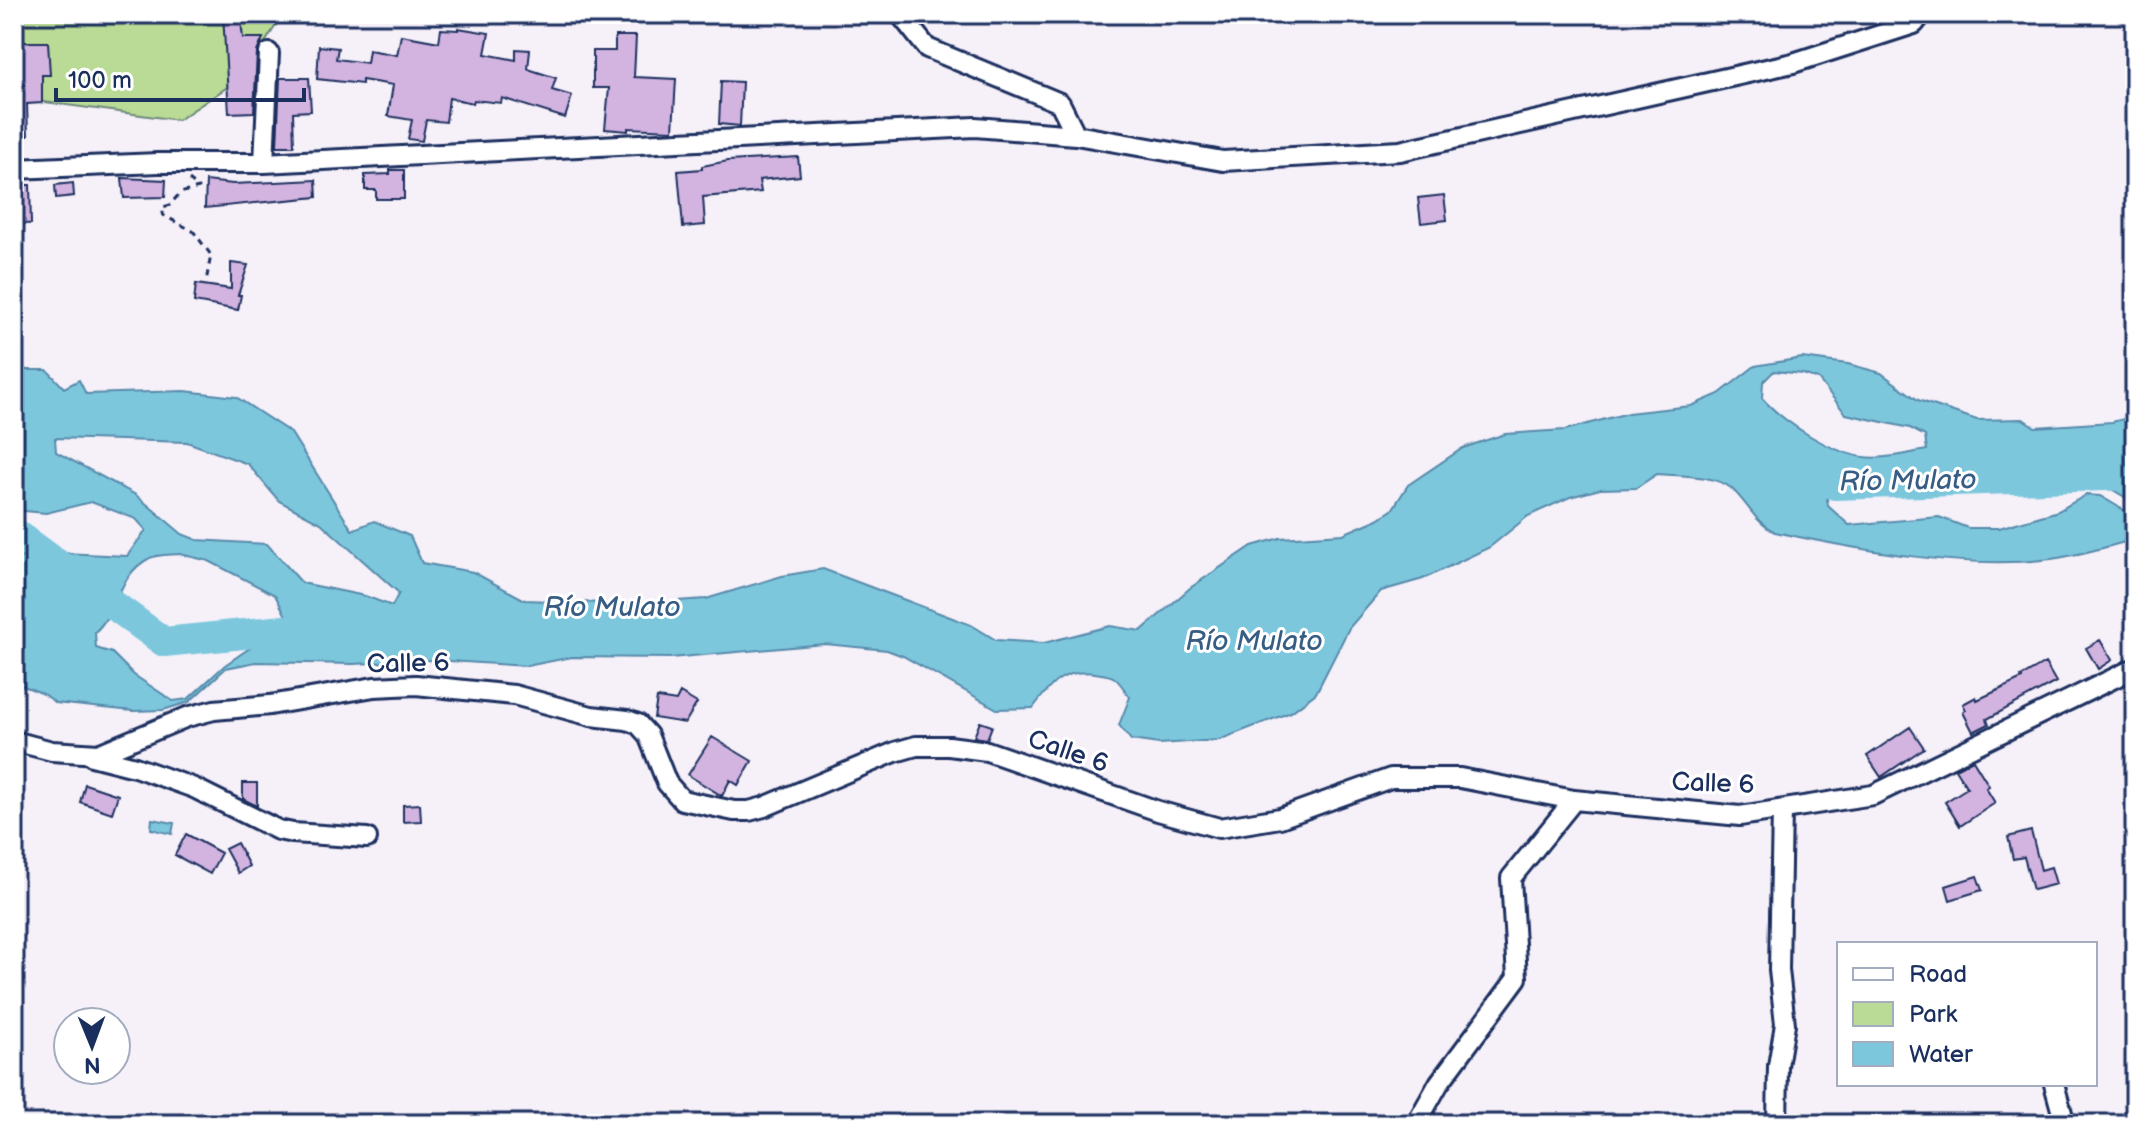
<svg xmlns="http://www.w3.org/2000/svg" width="2149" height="1138" viewBox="0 0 2149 1138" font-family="'Balsamiq Sans',sans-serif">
  <rect width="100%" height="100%" fill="#f6f0f9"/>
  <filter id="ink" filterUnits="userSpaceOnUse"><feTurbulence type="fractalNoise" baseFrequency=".0125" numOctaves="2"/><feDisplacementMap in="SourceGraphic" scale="16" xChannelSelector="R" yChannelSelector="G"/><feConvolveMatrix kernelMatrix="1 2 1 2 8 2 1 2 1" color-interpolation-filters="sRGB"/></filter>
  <g filter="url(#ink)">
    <path fill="#b9db95" stroke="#6a857a" stroke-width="2" d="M14,14H283L244,76L178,120L14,98Z
      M482,14H548L547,22Z"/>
    <path fill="#7dc7dd" stroke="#568aaa" stroke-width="2" fill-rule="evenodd" d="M1802,358L1848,364L1881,373L1918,400L1977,420L2023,419L2035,427L2112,422L2135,416V503L2091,477L2046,467L1968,468L1923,476L1836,480L1826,492L1828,506L1849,525L1939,517L1968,528H1999L2058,511L2086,495L2100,496L2129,513L2135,511V539C2108,547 2079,555 2051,559C1966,570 1859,550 1775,532C1754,522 1748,503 1731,488C1713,474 1679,476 1657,474L1636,488L1600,489L1570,497L1528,516L1490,547L1423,579L1381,591L1349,628L1316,693L1291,712L1219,740L1159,744L1131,740L1119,725L1130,697C1125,691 1120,681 1113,677C1109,675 1100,674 1095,673C1063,668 1050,685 1033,708L997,709L903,656L887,650L825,644L670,658L572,657L527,666L434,660L353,664L256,662L226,668L189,702L163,710L133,711L55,703C44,691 28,689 14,682V558L63,553L127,556L146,530L136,519L91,502L46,513L14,510V360L26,370H47L64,388L79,380L86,394L185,391L236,397L291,433L352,530L374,521L410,536L422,563L473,572L525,600L630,604L706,599L782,576L823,569L971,625L996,640L1044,643L1110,626L1141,631L1190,588L1252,546L1280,538L1343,534L1378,519L1392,510L1408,485L1463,448L1505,434L1565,430L1628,413L1691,406L1719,394L1755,366ZM1774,371L1803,374L1818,379L1846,414L1910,428L1925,436L1927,450C1908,453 1883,460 1864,457C1831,453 1783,422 1762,398L1763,382ZM55,438L187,442L248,464L279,501L321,523L399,593L392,606L365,596L302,583L267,544L197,540L182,534L136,495L56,452ZM180,554L209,561L275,595L293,629L263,639L225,665L188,699L173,701L134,675L112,653L96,648L95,632C118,611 118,575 148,559C156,554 170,555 180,554Z
      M152,819L174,823L172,834L151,829Z"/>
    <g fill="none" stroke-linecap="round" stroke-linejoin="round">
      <path stroke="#7dc7dd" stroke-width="30" d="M1796,470L1835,485L2135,475
        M14,532L164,642L334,625"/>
    </g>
    <path fill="#d3b4e0" stroke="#1b2f5e" stroke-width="2" d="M223,14H240L243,38H263L257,52L254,112L229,113Z
      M458,28L489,33L485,54L516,60V49L530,50L528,69L556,78L552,90L572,96L565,118L502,98L501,103L474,100L473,103L449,98L446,122L426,120L422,141L408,139L412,120L388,116L393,85L362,80V84L317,79L319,46L338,48L336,59L367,63L369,50L397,55L401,35L439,42L441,29L458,30Z
      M615,36H636L634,77L676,79L673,130L628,128V131L605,129L609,88H593V51H615Z
      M14,42H48L50,75H42V103L27,104L28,136H15Z
      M280,78H309L311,111L293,112L294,146H277Z
      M721,81L742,82L740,126L719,124Z
      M798,157L800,176L759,180L761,192L703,197L705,225L683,227L678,171L702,169V166L728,161Z
      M390,170H404V199H376V190H365V175L390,174Z
      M122,178L166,180L165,197L124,198Z
      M316,180L317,197L205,208L206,181L233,184Z
      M73,183L74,196L56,198L55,185Z
      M14,185H30L31,224L14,223Z
      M1444,195L1447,220L1421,223L1418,198Z
      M231,263L248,265L238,295H241L238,310L194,302L196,284L231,289Z
      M2100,640L2112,660L2098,669L2086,648Z
      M2045,663L2056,682L1987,719L1989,724L1973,732L1963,712L1966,710L1963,704L1976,697L1977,700L2022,679L2021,677Z
      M680,693L697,703L685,723L654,718L657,698L676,701Z
      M980,722L992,726L987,739L974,737Z
      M1910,727L1924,748L1881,777L1867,756Z
      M712,737L752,761L738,785L730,780L722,796L688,775Z
      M1973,760L1989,786L1986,788L1995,803L1960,826L1945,802L1967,788L1955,769Z
      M243,783H257V806L243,799Z
      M85,784L118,795L112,813L80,802Z
      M420,804L421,821L403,822V805Z
      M2031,831L2041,870L2051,867L2056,884L2033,890L2024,857L2013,859L2008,837Z
      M186,834L221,853L210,874L175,855Z
      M237,843L249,866L238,873L225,849Z
      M1977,876L1982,890L1950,900L1946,886Z"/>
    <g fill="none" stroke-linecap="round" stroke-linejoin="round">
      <g stroke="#1b2f5e" stroke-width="24">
        <path id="street" d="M900,14L927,48L1060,103L1076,135
          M264,163L269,53
          M14,169L158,163H264L975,127L1076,135L1223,161L1400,151L1793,63L1914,24L1922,14
          M14,741L52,751L98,754L187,717L214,710L270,705L374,687L416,685L514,695L591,716L627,720L638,724L648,735L667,783L682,800L734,811H749L764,807L895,752L916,746H949L987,751L1158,811L1219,828L1280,818L1391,778H1460L1574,800L1740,816L1873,795L2135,668
          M92,756L135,767L194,788L278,830L293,833L367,838
          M2054,1084L2065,1124
          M1416,1124L1439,1083L1517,978L1511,878L1574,800
          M1777,1124L1778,1066L1785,1024L1779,970L1782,810"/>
      </g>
      <path stroke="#1b2f5e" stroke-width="3" stroke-dasharray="6 6" stroke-linecap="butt" d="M189,180L199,188L180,193L170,205L163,207V215L193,231L211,255L206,282"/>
      <use href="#street" stroke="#fff" stroke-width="18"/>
    </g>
  </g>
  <g text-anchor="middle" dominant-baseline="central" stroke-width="6" stroke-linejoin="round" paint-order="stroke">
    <g font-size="26" fill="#1b2f5e" stroke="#fff">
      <text transform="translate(408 664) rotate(-1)">Calle 6</text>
      <text transform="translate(1068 752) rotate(19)">Calle 6</text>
      <text transform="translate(1713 784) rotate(2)">Calle 6</text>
    </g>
    <g font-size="28" font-style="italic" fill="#385d84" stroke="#fff">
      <text transform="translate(1908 481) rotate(-1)">Río Mulato</text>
      <text x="612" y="607">Río Mulato</text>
      <text x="1254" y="641">Río Mulato</text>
    </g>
  </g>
  <rect width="2149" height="1138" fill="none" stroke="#fff" stroke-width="48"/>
  <rect x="24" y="24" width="2101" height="1090" fill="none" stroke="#1b2f5e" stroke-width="3" filter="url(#ink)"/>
  <rect x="1837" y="942" width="260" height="144" fill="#ffffff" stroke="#a4acbf" stroke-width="2"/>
  <rect x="1853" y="968" width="40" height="12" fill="#ffffff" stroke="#a4acbf" stroke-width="2"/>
  <text x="1909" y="982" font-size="24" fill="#1b2f5e">Road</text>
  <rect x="1853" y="1002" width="40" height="24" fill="#b9db95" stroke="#a4acbf" stroke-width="2"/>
  <text x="1909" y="1022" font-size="24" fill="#1b2f5e">Park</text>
  <rect x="1853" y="1042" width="40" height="24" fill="#7dc7dd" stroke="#a4acbf" stroke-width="2"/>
  <text x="1909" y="1062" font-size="24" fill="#1b2f5e">Water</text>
  <g transform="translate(92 1046) rotate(179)"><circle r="38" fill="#ffffff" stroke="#a4acbf" stroke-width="2"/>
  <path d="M0-6L14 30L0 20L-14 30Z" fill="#1b2f5e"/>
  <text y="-12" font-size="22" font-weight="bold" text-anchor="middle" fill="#1b2f5e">N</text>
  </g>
  <path d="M56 88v12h248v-12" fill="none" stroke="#1b2f5e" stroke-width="4"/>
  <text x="68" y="88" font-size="24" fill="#1b2f5e" stroke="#ffffff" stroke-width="6" paint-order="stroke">100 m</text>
</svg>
